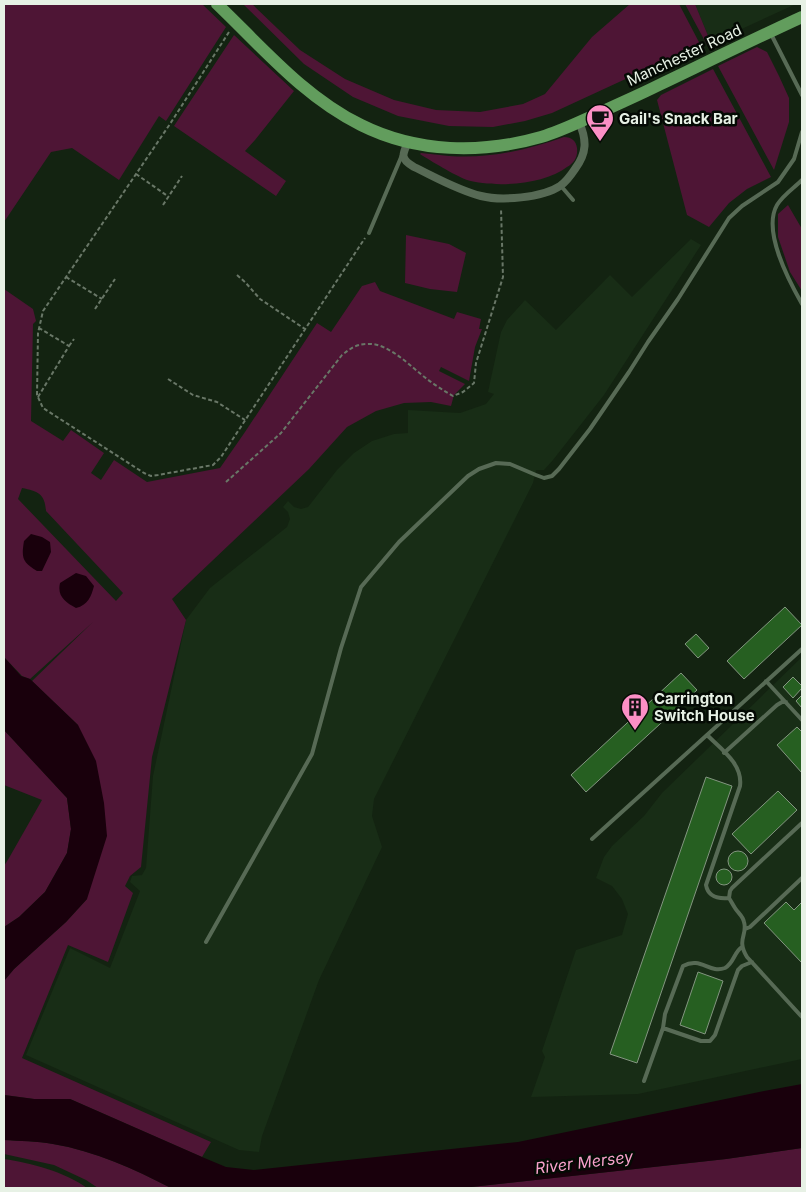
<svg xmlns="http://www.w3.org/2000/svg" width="806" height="1192" viewBox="0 0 806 1192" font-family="Inter,sans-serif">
  <rect width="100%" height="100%" fill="#132311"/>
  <path fill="#182d16" d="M695,4H796L711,43Z
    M691,239L701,245L604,395L553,460L544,470H536L533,483L374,799L372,816L382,847L319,980L262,1136L259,1152L239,1150L26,1055L70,948L110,968L140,891L130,882L132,876L142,875L146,868L153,776L186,620L210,588L287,527L290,519L288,512L283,507L288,501L294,507L301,509L308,507L337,470L354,453L372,441L394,434L408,433V410L460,413L486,404L494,394L488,392L501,332L507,320L525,300L556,330L610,275L632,297Z
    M802,657V1059L638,1094L531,1097L545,1057L542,1051L576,950L622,935L628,914L622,899L612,886L596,878L604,857L612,846L644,816L662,793Z"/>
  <path fill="#4e1535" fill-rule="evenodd" d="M4,4H202L226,27L166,121L159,116L119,180L72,148L51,152L4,222Z
    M243,4H252L300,50L345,79L394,100L436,110L480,112L523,104L545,94L592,37L630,4H679L701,46L684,52L552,113L525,121L493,127L449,126L398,116L353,97L304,64Z
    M685,4H695L711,43L707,45Z
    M234,35L294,91L255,140L245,151L286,181L276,196L174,126Z
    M757,47L767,52L779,76L789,98V122L774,170L718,66Z
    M713,69L771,177L747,189L729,203L709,227L687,215L657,100L661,95Z
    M564,137C572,137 576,141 577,148C578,157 574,163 567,167C544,185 494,188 467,180C454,175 431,161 420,154L421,153C430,154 440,155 449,156C489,159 527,150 564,137Z
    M788,205L802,229V291L790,272L778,237V214Z
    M406,235L449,244L466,253L457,292L430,289L405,283Z
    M375,282L380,291L454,319L457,312L481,319L479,329H482L475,347L469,381L441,367L439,371L465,384L454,395L451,406L431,402L404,403L376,411L347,427L309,469L172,599L186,620L152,757L141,867L130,876L125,886L133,893L108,962L68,945L22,1058L211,1142L202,1157L70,1099H34L4,1095V981L14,969L66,922L87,899L78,725L32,681L93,622L30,679L22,676L4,657V289L33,309L36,321L33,324L31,421L63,441L71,430L104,453L91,473L101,480L114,460L147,482L220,468L245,432L317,323L331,332L362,286ZM22,488C38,491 45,494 46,511L123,593L116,601L18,499Z
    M4,730L67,798L71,829L67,853L45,892L19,917L4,927V866L9,858L42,800L4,785Z
    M4,1140C20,1141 37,1141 53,1144C95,1151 134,1169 171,1188H98L86,1180L54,1165L4,1154Z
    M802,1148V1188H462L726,1159Z
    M4,1159C31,1163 65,1172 87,1188H4Z"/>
  <path fill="#19000c" d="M31,534L42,537L50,542L51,552L42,571H37C23,562 21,559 24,541Z
    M76,573L86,576L94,586C91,597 88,605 76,608C65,602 57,596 60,583Z
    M4,657L21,676L30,679L78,725L96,761L104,803L107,836L87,899L66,922L14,969L4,981V927L19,917L45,892L67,853L71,829L67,798L4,730Z
    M802,1084V1148L726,1159L462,1188H171C134,1169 95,1151 53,1144C37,1141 20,1141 4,1140V1095L34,1099H70L202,1157L226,1167L254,1170L518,1142L764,1091Z"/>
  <path fill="#265f21" stroke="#839680" d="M785,607L802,625L744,679L727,661Z
    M696,634L709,648L698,658L685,644Z
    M681,673L697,690L586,792L571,775Z
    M793,677L802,686V688L793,698L783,687Z
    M802,695V708L796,701Z
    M797,727L802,732V773L777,745Z
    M706,777L732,786L637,1063L610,1054Z
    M778,791L797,810L751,854L732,834Z
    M728 861a10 10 0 1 1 20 0a10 10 0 1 1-20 0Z
    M716 877a8 8 0 1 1 16 0a8 8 0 1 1-16 0Z
    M786,902L794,910L802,902V963L764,923Z
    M698,972L723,981L705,1034L680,1025Z"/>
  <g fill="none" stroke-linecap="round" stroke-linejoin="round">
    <path stroke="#697767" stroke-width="2" stroke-dasharray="4 2.5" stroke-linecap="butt" d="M229,32L170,124L43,311L38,333L37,395L43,408L144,473L151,476L158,475L213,465L221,457L365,238
      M136,174L169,197
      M163,205L182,176
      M237,275L245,282L260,299L305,329
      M66,277L102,299
      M95,309L115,279
      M69,346L74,339
      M168,379L193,395L217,402L245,420
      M38,397L69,346L39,328
      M226,482L281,433L342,355C350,349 356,344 367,344C388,342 411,367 427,379C435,385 444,391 453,396L463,392L474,383L476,363L503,277L501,208"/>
    <path stroke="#576a55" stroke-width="4" d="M771,34L802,95
      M802,180C794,188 783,195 777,205C762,231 789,281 802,304
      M561,186L573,200
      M369,233L402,155
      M766,681L802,720
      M707,735C721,749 743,764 740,786L706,885C708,897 718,899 729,898
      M724,753L777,705L782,702H786
      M802,823L732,888L730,891L729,898C731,901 733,905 735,908C738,913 743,916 744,922C748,935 736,939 747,957L802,1017
      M592,839L802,649
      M745,929L750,927L802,878
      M206,942L312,754L341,648L361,587L399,542L468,476L479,469L496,463L510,464L536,475L544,478L552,476L559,469L590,429L629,372L648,342L678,299L729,218L742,206L778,182L794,159L802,132
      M663,1028L701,1041H710L715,1035L738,970L742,966L752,962
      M644,1081L663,1028L665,1014L683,966C701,956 709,974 725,968C734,963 734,952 742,947"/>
    <path stroke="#576a55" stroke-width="8" d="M408,142C402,155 400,159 414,167C435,177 457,190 481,196C501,201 542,198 560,186C566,182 571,175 575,169C587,153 587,140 579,122"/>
    <path stroke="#629d5d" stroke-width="12" d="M217,4C262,47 304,97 361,125C417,153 482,154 541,137C561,131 579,122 597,114C618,104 639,95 659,85C707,62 754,39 802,17"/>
  </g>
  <defs>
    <g id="cafe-pin" transform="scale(1.4375)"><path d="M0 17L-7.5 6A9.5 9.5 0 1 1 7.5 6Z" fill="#fb8fc5" stroke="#040a04"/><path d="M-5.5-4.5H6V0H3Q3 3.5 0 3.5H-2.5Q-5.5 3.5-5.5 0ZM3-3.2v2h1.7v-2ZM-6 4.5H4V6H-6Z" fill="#111"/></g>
    <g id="building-pin" transform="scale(1.4375)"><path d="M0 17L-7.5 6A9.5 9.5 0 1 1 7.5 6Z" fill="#fb8fc5" stroke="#040a04"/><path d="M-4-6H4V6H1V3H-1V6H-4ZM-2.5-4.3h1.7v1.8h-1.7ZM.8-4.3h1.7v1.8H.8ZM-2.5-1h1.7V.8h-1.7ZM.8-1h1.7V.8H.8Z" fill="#111"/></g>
  </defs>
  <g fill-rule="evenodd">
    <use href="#cafe-pin" x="600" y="118"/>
    <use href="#building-pin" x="635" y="707"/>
  </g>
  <g text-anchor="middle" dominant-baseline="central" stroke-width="5" stroke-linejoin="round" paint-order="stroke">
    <g font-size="15" fill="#e7f1e5" stroke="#040a04">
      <text transform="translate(684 55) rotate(-25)">Manchester Road</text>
    </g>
    <g font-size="15" font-weight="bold" fill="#e7f1e5" stroke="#040a04" text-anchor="start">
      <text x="619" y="118">Gail's Snack Bar</text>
      <text x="654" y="698">Carrington<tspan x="654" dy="17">Switch House</tspan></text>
    </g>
    <g font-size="16" font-style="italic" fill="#f7a1cb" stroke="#040a04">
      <text transform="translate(584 1162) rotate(-7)">River Mersey</text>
    </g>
  </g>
  <rect width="806" height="1192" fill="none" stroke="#e7f1e5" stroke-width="10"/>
</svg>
